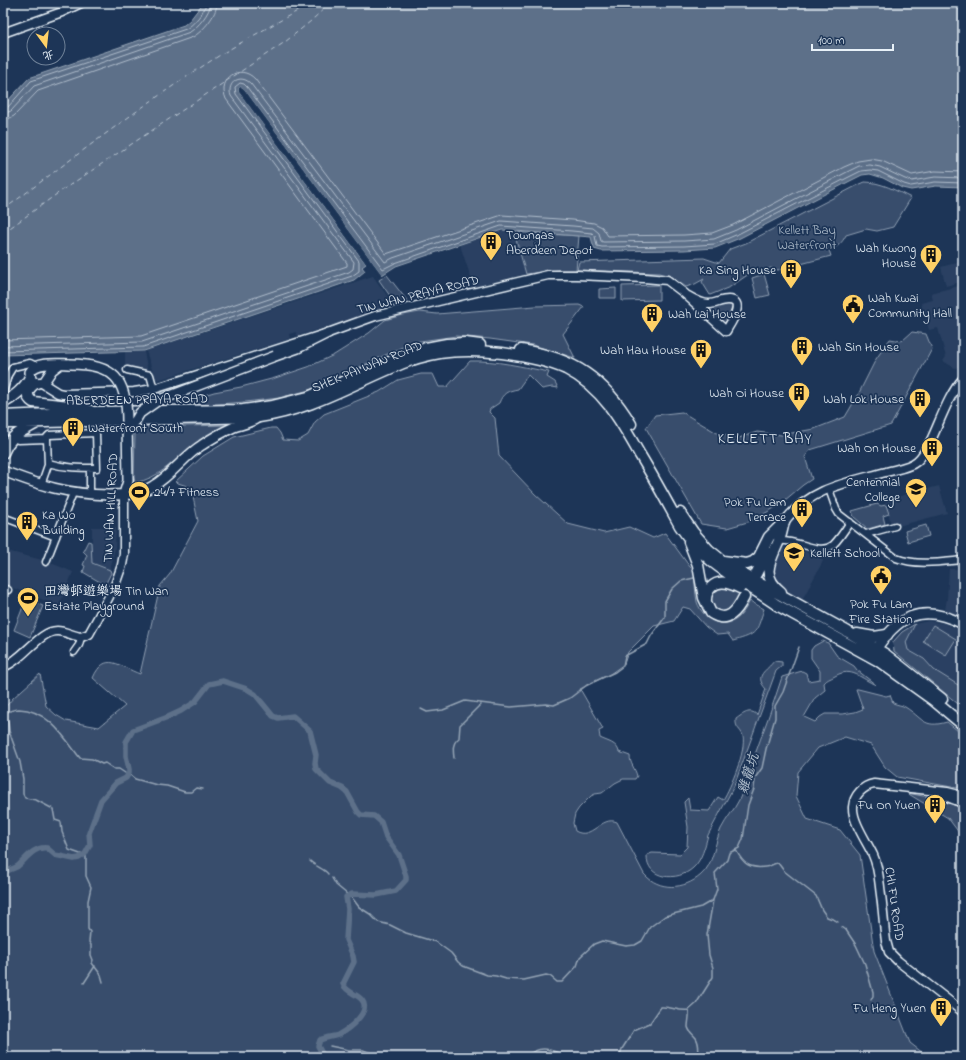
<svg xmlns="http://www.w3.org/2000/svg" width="966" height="1060" viewBox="0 0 966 1060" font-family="'Indie Flower','LXGW WenKai TC',sans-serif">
  <rect width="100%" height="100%" fill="#1d3557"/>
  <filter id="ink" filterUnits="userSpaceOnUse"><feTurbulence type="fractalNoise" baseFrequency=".025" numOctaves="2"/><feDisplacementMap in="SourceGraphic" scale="8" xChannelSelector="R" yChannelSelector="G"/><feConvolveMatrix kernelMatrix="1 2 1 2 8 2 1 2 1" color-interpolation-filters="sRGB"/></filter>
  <g filter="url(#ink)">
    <path fill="#2a4162" d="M502,231L514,232L526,274L474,287L460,245Z
      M963,261V281L946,286L941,267Z
      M373,276L395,307L297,336L296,332L289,334L290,339L158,380L155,378L146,351Z
      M963,285V366L955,368L943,361L946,357L938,328L929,330L921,303L933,300L931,293Z
      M125,352H144L148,372L125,367Z
      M939,486L947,513L898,526L897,523L891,524L885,500Z
      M92,527H116L115,548L110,570L92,564Z
      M785,548L789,549L797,553L804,551L822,559L823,561L802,600L781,589L774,583L772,569L779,551Z
      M3,550L46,561L73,572L59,606L3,584Z
      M949,569H963V617L945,610L947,599Z
      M928,621L943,623L963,631V688L934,670L924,659L908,650L906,642L915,624Z"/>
    <path fill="#374d6c" stroke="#909fb2" d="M865,182C881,182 897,191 911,198L893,227L877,231L866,229L846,235C842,243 838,247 829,250L831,256L778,270L771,268L749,274L730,287L710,295L702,282L704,279L695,284L686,287L670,276L659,273L577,270L579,262L704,258L719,263L730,249L746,243L858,185Z
      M514,232L579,236L576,270H558L526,274Z
      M764,274L770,295L757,298L752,278Z
      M387,275L409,303L397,306L379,280Z
      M659,285V300L622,301V286Z
      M616,288V298H599V289Z
      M725,303L730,304C736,310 730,318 725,323L723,324L705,309Z
      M579,305L584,307L563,334L575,358L533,345L490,339L456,336L413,342L313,389L279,398L245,402L204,405L191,403L188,400L214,392L241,387L275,378L308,367L334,355L369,333L385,320L403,315L420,312L437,314L535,306Z
      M912,332L926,334L932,349L891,425L810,450L805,457L812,479L803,485L778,506L751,521L727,528L701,524L646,428L655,415L682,412L695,420L717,433L739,438L757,432L781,435L814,429L845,417L858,395L876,359L890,339L902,341Z
      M470,361C496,360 523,367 549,372L547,377L555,382L558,388L552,387L542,389L528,375L518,389C507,391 503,393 499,403L490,409L489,412L495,418L499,456L535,494L568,524L604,533L629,527L653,538L665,533L690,567L694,570C695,581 695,592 697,602C703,620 724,631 739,617C744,612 747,606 750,601L764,609C756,633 758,634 733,641L728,634L717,635L706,627L690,609L683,607L674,621L654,626L628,652L624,664L610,674L580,689L603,729L599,731L600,738C608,742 617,743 619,752L630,756C630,764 635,768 637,776L635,779H623L615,783L602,793L595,794L591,796L579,808L575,814L573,823L575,831C592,841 601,815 617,822L644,874C659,891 684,890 701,875C714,864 714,844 721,829C726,819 734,810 739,800C745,788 749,773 753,760C763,732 773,705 782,677L802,671L806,673L808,681L820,679V671L811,658V650L814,646L823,641L828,643L837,656L854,666L857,670L876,685C861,679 852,666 835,676C830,679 827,679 824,683L825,690L815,698L804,717L815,722L820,717L825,714H843L855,712L863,709L856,689H858L886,696L890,695L893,703C897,705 902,705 905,707C923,718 923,729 947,722L963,735V784L957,788L897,777L885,767L871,745L845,737L818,748L798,772L796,796L807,819L840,830L860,855L874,951L910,1043L928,1057H3V710L13,698L40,674L46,706L56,715L66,721L99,727L125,706L93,678C105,650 120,667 140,674L160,586L170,574L198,521L193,497L187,486L175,482L203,456L234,437L271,428H276L280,433L283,440L298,441L308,435L315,422L324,414L379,392L398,380L421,374H433L439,387H447Z
      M229,425C215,433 200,441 187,451C168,465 160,477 135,483L134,477L135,432L140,427Z
      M877,504L881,506L886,505L889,514L883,516L885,524L868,529L854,517L852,511Z
      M926,525L929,536L908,542L905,531Z
      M88,541L91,542L92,563L110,570L111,573L105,585L83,572L85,566L83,565L87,555L83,551Z
      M729,586L743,593L736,606L724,614C709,609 706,600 716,587Z
      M26,599L43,606L30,637L14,630Z
      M915,624L906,642L908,650L924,659L934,670L963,688V708L894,651L893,642L902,632Z
      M933,625L956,639L946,655L923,641Z
      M774,661L782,662V666L776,671L734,786L708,835C705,846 702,860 693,868C678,882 646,880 647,855L652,853L680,854L687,847L688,827L684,802L688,798L690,810L709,811L718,797L723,800C731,786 746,752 743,736C741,729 735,729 736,719C743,714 750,708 757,715L766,689C753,675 767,671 774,661Z
      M907,793L933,798L963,808V838L948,818Z"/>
    <path fill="#5d7089" stroke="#95a4b5" d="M203,3H963V187L936,186L911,190L902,188L883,178L870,174L862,175L850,181L740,238L715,248L684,250L601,251L594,249L591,237L502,230L396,266L382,275L244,89L241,87L239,88V92L366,264L362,267L365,271L354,280L144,351L3,355V106L29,78L184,25L190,20Z"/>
    <path fill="#1d3557" d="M241,87L244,89L382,275L380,276L242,90H241L368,263L367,265L239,92V88Z"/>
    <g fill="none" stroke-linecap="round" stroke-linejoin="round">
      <path stroke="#b0bdcc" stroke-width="1" d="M3,109L8,107L31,81L186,29C193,25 205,12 206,3
        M3,114L11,111L34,86L190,32C198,27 210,13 211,3
        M3,120L8,119L14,116L38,91L193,37C203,31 217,15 217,3
        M3,340L141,336L347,266V263L226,99C217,78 240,63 255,79L386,254L502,215L573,220L594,223L602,227L608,236L684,235L712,233L733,225L844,167L858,161L871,159L882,161L912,175L935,171L963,172
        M3,346L142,342L349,272L353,269L354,262L231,96C226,82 241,73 251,84L385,262L393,258L501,221L573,226L593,228L599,233L601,241L603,242L684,241L714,239L736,230L847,172L859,166L870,165L880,167L905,179L912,181L935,177L963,178
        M3,351L143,347L352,276L359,271V261L236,94L235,87L240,83L244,84L247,87L383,269L395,263L501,226L572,231L592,233L595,236L597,246L602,247L684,246L715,244L738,234L849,177L861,171L870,170L878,171L904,184L911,186L935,182L963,183"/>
      <path stroke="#95a4b5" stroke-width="1.5" d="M421,709L427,712L443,710L465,701L511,707L546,704L554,705L570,698L587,685L615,672L623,666L625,656L647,644L651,636L665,617V601L672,589L681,581L694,578
        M3,712L8,721L9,731L20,762L23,779V794L25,798L36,800L53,809L55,820L61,822L62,832L69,850L86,856V876L91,887L88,901V929L90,932L89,942L91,945V955L93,960L92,963L101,975L103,982
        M3,713C8,712 14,709 19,709C48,710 64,737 80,758L92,759L102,764L105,763L114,769H119L125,773
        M454,758C453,750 452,743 459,738L460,725L481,704
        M129,774L135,779L157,785L167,786L185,792H191L196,788L203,789
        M736,850C743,864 750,869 765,867C770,867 773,863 778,863L784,871L816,896L822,910L827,917L835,920L838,922
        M310,861C316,867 325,869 328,874
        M332,878L336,885L353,899L359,907L370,914L378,922L390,925L406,933L436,942L451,953L458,962L463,966L487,975L496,976L506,979L524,980L546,975L550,976L557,982H562L577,966L580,957L594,944L602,941L626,946L635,945L642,941L650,927L665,916L701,907L713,900
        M842,927L846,930L856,945L865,964L873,992V996L871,1000
        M84,983L95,966
        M689,1010L696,1004L713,977V968L709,955L707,935L713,900L717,889L715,873L727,860L729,853L739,848L743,839L748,805L754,789L755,778L762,768L766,749L775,718V706L783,692L799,647
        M689,1010C690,1016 688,1021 688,1027C689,1032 693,1034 696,1038C699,1043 699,1051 698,1057
        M330,1046L349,1050H363L371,1053L387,1057
        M525,1057C543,1043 550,1050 569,1057
        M619,1057L622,1049L634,1030L650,1023L661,1007C671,1006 679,1012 689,1010"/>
      <path stroke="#5d7089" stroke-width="5.5" d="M3,873C7,870 14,869 18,866C26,859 34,846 47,848L55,855L74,859L79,858L85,854L90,845L89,833L101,800L116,783L126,778L129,773V769L126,756V742L133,730L168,717L181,711L195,702L209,684L223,681L247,689L255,694L273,716L278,718L293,716L310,731L316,755L315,763L316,769L330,783L342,788L347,792L358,812L361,815L374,816L381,822L386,837L399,855L406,876V880L396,891L376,895L352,894L346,897L348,909L346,940L353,956L354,962L343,984C346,992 357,994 362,1000C372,1012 347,1030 338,1035C332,1037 326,1037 320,1040L318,1046L324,1057"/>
      <path stroke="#b7c4d1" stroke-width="1" stroke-dasharray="5 4" stroke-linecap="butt" d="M3,210C76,156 148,100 225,52C254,35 283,19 312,3
        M3,233L61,191L285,42L311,21L330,3"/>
      <g stroke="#e8f1f8" stroke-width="9">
        <path id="minor" d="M127,370L150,375L154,389
          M3,393L8,375L13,367L30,363L36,366
          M47,439V437L49,435L96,433L97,468C79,468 65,468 48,463
          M18,440L47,439
          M90,468V494
          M41,485L48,465L47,439
          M829,489L836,509L839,514L896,558C917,566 941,562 963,560
          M3,517L56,537
          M866,534L895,526
          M779,541C798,539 820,556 833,545C839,539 845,530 850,522
          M46,562L73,493
          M3,588L8,590
          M74,652L79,645L81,637"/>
      </g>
      <g stroke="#e8f1f8" stroke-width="11">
        <path id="tertiary" d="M3,33L62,12L81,3
          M42,383L58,393L63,394L134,392L154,389L328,333L375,316L548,275H577L644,278L667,280L684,293L726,331C730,324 747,300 728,300C721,300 715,304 709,304C701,304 695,300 688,296
          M784,522C810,488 846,483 886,472C896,469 909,468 917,461C924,455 928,446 932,438C940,421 950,392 963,379
          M3,667C23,660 39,631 57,631C65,631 73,636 81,637L89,634L100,614L115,585L122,565L124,554V494
          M945,796L963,803
          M963,796L947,792L874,784C863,786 854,795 853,807C852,821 867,842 873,855C879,868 879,881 881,895C883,910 884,926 886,941L889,952L898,961L963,1012"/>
      </g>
      <g stroke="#e8f1f8" stroke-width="12">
        <path id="secondary" d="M275,356L298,348L328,333
          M60,364L52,370L44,382L36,383L31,380L30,372C36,361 59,364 70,364
          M3,471C42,486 67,494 109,495C125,495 140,494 153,486C172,475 184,456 202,445C212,438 223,432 234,427C243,424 251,423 259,417
          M124,494L128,481L127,422
          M873,654C897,616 921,602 963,624"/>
      </g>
      <g stroke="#e8f1f8" stroke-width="13">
        <path id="primary" d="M521,350C574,358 604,379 631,424
          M36,383C28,388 24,396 33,402L78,407L91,411
          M3,403C13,398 25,388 30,377
          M3,416L97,412L243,410L272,406L308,397L406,355L426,348L447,344L465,343L480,345
          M3,423L259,417C312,410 357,381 406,362C438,350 468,349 502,353C524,356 546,360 566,369C602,387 621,421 640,455C654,478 667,502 680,526C707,567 740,579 777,605L877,660L933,700L963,725
          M3,453C11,435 19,433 35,424
          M680,513L693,532L709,550L730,567L848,632L885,654L942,699
          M689,542L698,565L704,598L711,613C728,624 737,611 744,597
          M723,561L747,564L753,562L759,557L769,537L784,522
          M756,574L767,552
          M781,592C761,576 769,563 778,543C781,537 782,529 784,522
          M706,602C705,591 714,580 727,583C731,584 736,586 740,588
          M857,634L874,637L887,635"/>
      </g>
      <use href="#minor" stroke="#1d3557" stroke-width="6"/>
      <use href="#tertiary" stroke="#1d3557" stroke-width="8"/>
      <use href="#secondary" stroke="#1d3557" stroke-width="9"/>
      <use href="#primary" stroke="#1d3557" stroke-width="10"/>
      <g stroke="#e8f1f8" stroke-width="12" stroke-linecap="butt">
        <path id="secondary-bridge" d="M70,364C114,364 127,379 127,422
          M134,423L140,413L157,401L275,356"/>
      </g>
      <use href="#secondary-bridge" stroke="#1d3557" stroke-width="9"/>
    </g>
  </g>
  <defs>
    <g id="building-pin" transform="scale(1.15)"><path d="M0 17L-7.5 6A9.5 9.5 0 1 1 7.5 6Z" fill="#ffd166" stroke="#1d3557"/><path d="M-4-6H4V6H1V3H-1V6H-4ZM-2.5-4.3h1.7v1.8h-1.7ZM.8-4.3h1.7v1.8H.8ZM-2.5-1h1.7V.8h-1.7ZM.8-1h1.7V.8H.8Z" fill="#111"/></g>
    <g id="civic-pin" transform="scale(1.15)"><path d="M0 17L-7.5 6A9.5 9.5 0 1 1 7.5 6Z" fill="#ffd166" stroke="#1d3557"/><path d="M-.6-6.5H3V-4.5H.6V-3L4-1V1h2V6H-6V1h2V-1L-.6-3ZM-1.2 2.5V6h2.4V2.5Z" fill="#111"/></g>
    <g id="university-pin" transform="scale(1.15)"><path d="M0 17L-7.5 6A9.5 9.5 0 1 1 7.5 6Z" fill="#ffd166" stroke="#1d3557"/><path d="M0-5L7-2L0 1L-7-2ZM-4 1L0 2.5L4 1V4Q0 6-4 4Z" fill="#111"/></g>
    <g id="stadium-pin" transform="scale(1.15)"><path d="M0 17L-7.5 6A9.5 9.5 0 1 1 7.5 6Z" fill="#ffd166" stroke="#1d3557"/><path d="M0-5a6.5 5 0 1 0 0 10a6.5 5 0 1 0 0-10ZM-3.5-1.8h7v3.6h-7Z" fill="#111"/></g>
    <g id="school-pin" transform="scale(1.15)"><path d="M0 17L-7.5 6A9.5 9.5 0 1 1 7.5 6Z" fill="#ffd166" stroke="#1d3557"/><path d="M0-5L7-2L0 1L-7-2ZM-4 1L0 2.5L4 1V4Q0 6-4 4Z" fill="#111"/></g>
  </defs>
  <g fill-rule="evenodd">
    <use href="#building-pin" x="491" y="242"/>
    <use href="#building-pin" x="931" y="255"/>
    <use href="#building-pin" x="791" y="270"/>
    <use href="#civic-pin" x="853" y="305"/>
    <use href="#building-pin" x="652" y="314"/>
    <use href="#building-pin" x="802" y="347"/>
    <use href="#building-pin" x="701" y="350"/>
    <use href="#building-pin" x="799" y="393"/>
    <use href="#building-pin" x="920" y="399"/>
    <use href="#building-pin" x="73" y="428"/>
    <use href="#building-pin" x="932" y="448"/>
    <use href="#university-pin" x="916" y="489"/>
    <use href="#stadium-pin" x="139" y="492"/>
    <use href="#building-pin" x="802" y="509"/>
    <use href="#building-pin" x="27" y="522"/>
    <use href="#school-pin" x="794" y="553"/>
    <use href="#civic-pin" x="881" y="576"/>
    <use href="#stadium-pin" x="28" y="598"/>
    <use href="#building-pin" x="935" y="805"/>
    <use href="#building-pin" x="941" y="1008"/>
  </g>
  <g text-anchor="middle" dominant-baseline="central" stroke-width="3.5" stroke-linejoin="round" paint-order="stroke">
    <g font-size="13" fill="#b3c0ce" stroke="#1d3557">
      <text x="807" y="230">Kellett Bay<tspan x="807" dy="15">Waterfront</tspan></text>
    </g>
    <g font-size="13" fill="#e8f1f8" stroke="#1d3557" text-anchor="end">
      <text x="506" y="235" text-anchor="start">Towngas<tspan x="506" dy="15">Aberdeen Depot</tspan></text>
      <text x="916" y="248">Wah Kwong<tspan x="916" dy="15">House</tspan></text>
      <text x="776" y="270">Ka Sing House</text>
      <text x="868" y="298" text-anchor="start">Wah Kwai<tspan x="868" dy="15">Community Hall</tspan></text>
      <text x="668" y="314" text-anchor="start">Wah Lai House</text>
      <text x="818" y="347" text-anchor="start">Wah Sin House</text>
      <text x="686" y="350">Wah Hau House</text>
      <text x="784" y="393">Wah Oi House</text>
      <text x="904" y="399">Wah Lok House</text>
      <text x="88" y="428" text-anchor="start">Waterfront South</text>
      <text x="916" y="448">Wah On House</text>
      <text x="900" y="482">Centennial<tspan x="900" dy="15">College</tspan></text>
      <text x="154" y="492" text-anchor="start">24/7 Fitness</text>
      <text x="786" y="502">Pok Fu Lam<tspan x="786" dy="15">Terrace</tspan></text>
      <text x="42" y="515" text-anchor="start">Ka Wo<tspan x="42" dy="15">Building</tspan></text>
      <text x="810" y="553" text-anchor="start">Kellett School</text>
      <text x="44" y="591" text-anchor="start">田灣邨遊樂場 Tin Wan<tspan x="44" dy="15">Estate Playground</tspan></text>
      <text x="881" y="604" text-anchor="middle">Pok Fu Lam<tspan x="881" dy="15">Fire Station</tspan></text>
      <text x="920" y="805">Fu On Yuen</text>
      <text x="926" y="1008">Fu Heng Yuen</text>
    </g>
    <g font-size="13" fill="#e8f1f8" stroke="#1d3557">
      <text transform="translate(418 295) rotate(-14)">TIN WAN PRAYA ROAD</text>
      <text transform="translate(367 367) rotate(-22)">SHEK PAI WAN ROAD</text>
      <text transform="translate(137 400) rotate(-1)">ABERDEEN PRAYA ROAD</text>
      <text transform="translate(111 508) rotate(-87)">TIN WAN HILL ROAD</text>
      <text transform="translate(894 904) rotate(82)">CHI FU ROAD</text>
    </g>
    <g font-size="14" font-style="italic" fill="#b7c4d1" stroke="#1d3557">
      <text transform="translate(749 774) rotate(-73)">雞籠坑</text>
    </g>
    <g font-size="15" letter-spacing="1" fill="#e8f1f8" stroke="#1d3557">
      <text x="765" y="439">KELLETT BAY</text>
    </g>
  </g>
  <rect width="966" height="1060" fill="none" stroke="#1d3557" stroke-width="16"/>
  <rect x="8" y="8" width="950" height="1044" fill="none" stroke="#e8f1f8" stroke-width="1.5" filter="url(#ink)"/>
  <g transform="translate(46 46) rotate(165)"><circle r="19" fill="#1d3557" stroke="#6e8097"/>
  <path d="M0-3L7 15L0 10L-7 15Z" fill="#ffd166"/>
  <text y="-6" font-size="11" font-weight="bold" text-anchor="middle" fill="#e8f1f8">北</text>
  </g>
  <path d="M812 44v6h81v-6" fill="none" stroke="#e8f1f8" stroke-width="2"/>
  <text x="818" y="44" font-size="12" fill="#e8f1f8" stroke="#1d3557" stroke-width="3" paint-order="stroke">100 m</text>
</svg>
